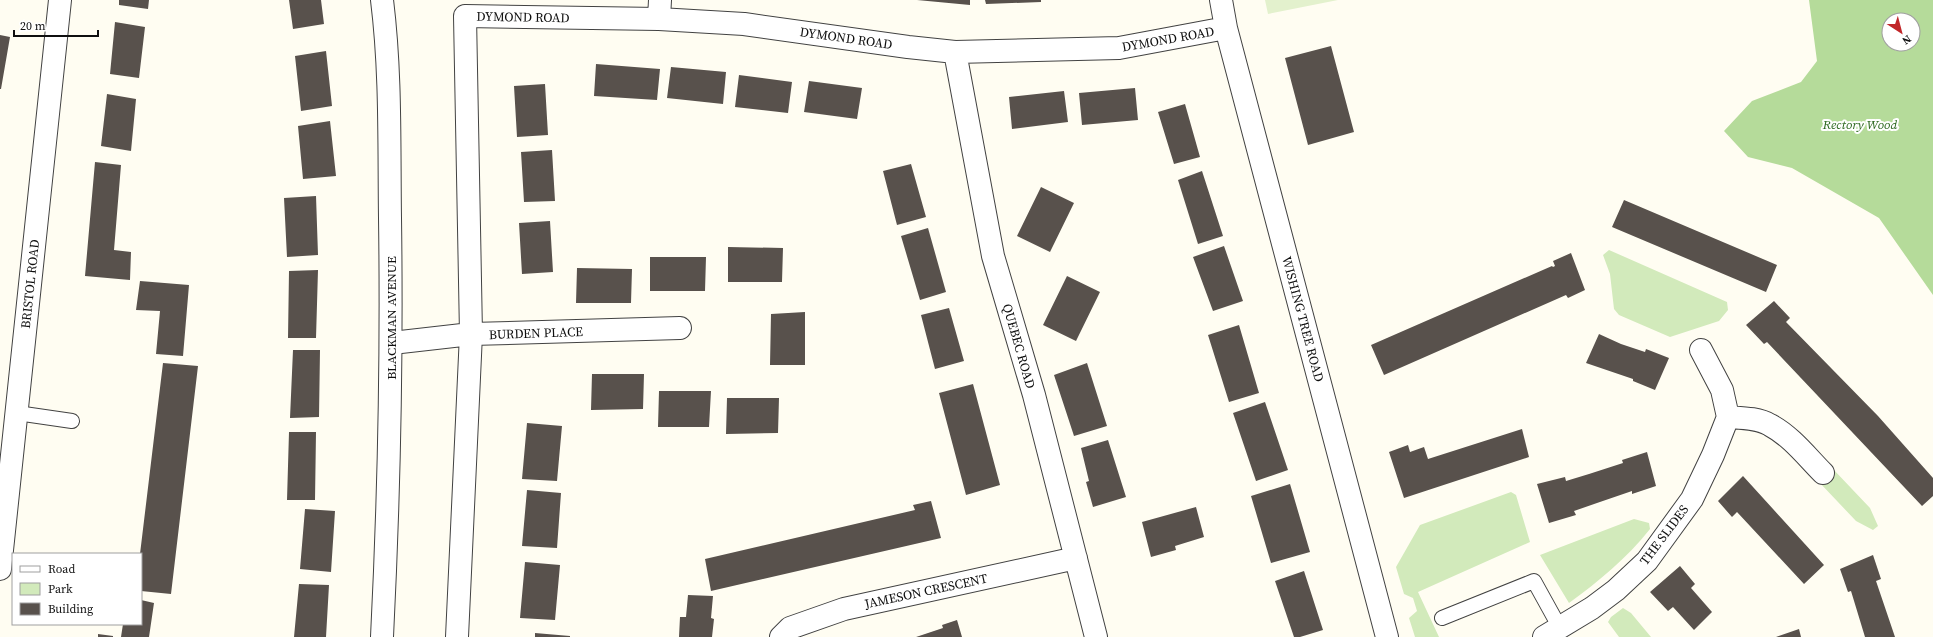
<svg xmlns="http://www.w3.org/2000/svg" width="1933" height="637" viewBox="0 0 1933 637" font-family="'Source Serif 4',serif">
  <rect width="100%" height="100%" fill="#fffdf2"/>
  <path fill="#d2eabb" d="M1609,250L1727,302L1728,310L1719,321L1670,337L1619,315L1614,309L1610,274L1603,255Z
    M1833,469L1870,508L1878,526L1873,530L1856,521L1819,482Z
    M1511,492L1516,495L1530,542L1418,592L1439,637H1415L1409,618L1417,611L1413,598L1404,594L1396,567L1420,525Z
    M1634,519L1649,523L1650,529C1626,559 1599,581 1569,603L1540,555Z
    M1623,608L1631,613L1651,637H1619L1608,622L1611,617Z"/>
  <path fill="#b5db9a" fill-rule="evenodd" d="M1809,0H1933V295L1879,218L1792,168L1748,157L1724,131L1752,101L1801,82L1817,61ZM1889,20H1913V44H1889Z"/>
  <path fill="#e3f1cd" d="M1265,0H1338L1268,14Z"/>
  <path fill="#58514c" d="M119,0H149L148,9L119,5Z
    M289,0H321L324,24L293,29Z
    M917,0H970V5Z
    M985,0H1041V2L986,4Z
    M115,22L145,27L139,78L110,74Z
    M0,35L10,37L1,89H0Z
    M1331,46L1354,132L1308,145L1285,58Z
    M326,51L332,106L301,111L295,56Z
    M596,64L660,69L657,100L594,96Z
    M671,67L726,72L723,104L667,98Z
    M739,75L792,82L788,113L735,107Z
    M809,81L862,88L857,119L804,112Z
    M545,84L548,135L517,137L514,86Z
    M1135,88L1138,120L1082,125L1079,93Z
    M1064,91L1068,122L1012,129L1009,97Z
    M107,94L136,99L131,151L101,146Z
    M1185,104L1200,157L1174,164L1158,112Z
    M330,121L336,176L303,179L298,126Z
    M552,150L555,201L524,202L521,152Z
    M95,162L121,165L114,250L131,252L130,280L85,276Z
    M911,164L926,217L897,225L883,171Z
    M1202,171L1223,236L1198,244L1178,180Z
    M1041,187L1074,203L1050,252L1017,236Z
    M316,196L318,255L287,257L284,198Z
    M1624,200L1777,265L1766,292L1612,227Z
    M550,221L553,272L522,274L519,223Z
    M928,228L946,292L920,300L901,236Z
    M1224,246L1243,301L1213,311L1193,257Z
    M728,247L783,248L782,282H728Z
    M1571,253L1585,290L1568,298L1566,295L1384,375L1371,345L1552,266L1553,267L1555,266L1553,261Z
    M650,257H706L705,291H650Z
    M577,268L632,269L631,303H576Z
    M318,270L316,338H288L289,271Z
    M1067,276L1100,292L1076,341L1043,325Z
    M140,281L189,285L183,356L156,354L160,311L136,310Z
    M1774,301L1790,318L1786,322L1878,416L1933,478V496L1922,506L1767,342L1764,344L1746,325Z
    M949,308L964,361L935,369L921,315Z
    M805,312V365H770L771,314Z
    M1239,325L1259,393L1229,402L1208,335Z
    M1599,334L1621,344L1645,352L1646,349L1669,358L1655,390L1633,381V379L1586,363Z
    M293,350H320L319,417L290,418Z
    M163,363L198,366L171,594L141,591V554H140Z
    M1087,363L1107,426L1074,436L1054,375Z
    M592,374H644L643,409L591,410Z
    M973,384L1000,485L966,495L939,393Z
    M659,391H711L709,427H658Z
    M727,398H779L778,433L726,434Z
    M1265,402L1288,470L1256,481L1233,413Z
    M527,423L562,426L557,481L522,479Z
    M1522,429L1529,457L1404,498L1389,452L1408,445L1410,452L1424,447L1428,459Z
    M289,432H316L315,500H287Z
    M1108,440L1126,497L1093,507L1086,482L1089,481L1081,448Z
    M1647,452L1656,486L1632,494V491L1597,503L1574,511L1576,515L1549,523L1537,484L1565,477L1566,481L1589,474L1623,463L1622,460Z
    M1743,476L1824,565L1804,584L1737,512L1732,517L1718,501Z
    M1290,484L1310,552L1271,563L1251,496Z
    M527,490L561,493L557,548L522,546Z
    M931,501L941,538L711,591L705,559L915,510L913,505Z
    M1196,507L1204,537L1175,546L1176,550L1151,557L1142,522Z
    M305,509L335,511L331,572L300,569Z
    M1873,555L1881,579L1876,581L1895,637H1865L1851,591L1848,592L1840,569Z
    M525,562L560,565L555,620L520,618Z
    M1680,566L1695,584L1691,588L1712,612L1694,630L1673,607L1668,611L1650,592Z
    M1304,571L1323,630L1300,637H1294L1275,581Z
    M299,584L329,585L326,637H294Z
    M688,595L713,596L711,618L714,619L712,637H679L680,617H686Z
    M141,600L154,603L149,637H121L123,624H141Z
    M957,620L962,637H916L943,628L942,625Z
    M1799,629L1801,637H1776Z
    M535,633L570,636V637H535Z
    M98,634L113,636V637H98Z"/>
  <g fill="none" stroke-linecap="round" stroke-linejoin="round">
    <g stroke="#424242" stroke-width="16">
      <path id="service" d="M17,413L72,421
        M1442,618L1534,581L1560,628"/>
    </g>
    <g stroke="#424242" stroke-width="24">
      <path id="minor" d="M1221,0L1226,28L1387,637
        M659,19L660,0
        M955,52L993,256L1034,395L1096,637
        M392,343L471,334L680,328
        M1701,350L1722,390L1728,417
        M0,569L60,0
        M457,637L471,334L465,16L659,19L744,24L908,47L955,52L1119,48L1226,28
        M781,637L790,628L844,609L1076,558
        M1544,637L1592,608L1616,590L1647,561L1692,499L1713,455L1728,417C1742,418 1758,418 1770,425C1791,436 1807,457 1823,473"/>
    </g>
    <g stroke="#424242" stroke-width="24">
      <path id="tertiary" d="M382,637C389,497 392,358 390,218C389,145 391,72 382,0"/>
    </g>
    <use href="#service" stroke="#fff" stroke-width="14"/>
    <use href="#minor" stroke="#fff" stroke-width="22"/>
    <use href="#tertiary" stroke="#fff" stroke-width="22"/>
  </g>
  <g text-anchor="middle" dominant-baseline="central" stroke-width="4" stroke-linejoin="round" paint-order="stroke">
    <g font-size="13" fill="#0f0f0f" stroke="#fff">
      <text transform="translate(523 17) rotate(1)">DYMOND ROAD</text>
      <text transform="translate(846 38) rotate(8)">DYMOND ROAD</text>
      <text transform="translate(1168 39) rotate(-10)">DYMOND ROAD</text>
      <text transform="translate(30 284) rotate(-84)">BRISTOL ROAD</text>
      <text transform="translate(391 318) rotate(-90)">BLACKMAN AVENUE</text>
      <text transform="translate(1303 319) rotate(75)">WISHING TREE ROAD</text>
      <text transform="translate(536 333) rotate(-2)">BURDEN PLACE</text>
      <text transform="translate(1019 346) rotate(74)">QUEBEC ROAD</text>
      <text transform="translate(1664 535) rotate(-53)">THE SLIDES</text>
      <text transform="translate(926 591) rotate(-12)">JAMESON CRESCENT</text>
    </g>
    <g font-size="13" font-style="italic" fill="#2c681f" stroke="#fff">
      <text x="1860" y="124">Rectory Wood</text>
    </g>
  </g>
  <rect x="12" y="553" width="130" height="72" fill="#ffffff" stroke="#9f9f9f"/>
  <rect x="20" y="566" width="20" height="6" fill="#ffffff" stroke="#9f9f9f"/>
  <text x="48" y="573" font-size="12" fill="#0f0f0f">Road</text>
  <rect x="20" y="583" width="20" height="12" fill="#d2eabb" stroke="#9f9f9f"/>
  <text x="48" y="593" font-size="12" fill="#0f0f0f">Park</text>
  <rect x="20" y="603" width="20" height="12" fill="#58514c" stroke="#9f9f9f"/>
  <text x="48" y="613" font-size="12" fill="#0f0f0f">Building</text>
  <g transform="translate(1901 32) rotate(144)"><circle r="19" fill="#ffffff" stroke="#9f9f9f"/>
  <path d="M0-3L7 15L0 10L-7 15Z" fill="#c12629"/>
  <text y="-6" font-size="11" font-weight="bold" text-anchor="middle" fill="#0f0f0f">N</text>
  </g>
  <path d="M14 30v6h84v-6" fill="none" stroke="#0f0f0f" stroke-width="2"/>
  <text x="20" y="30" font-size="12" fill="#0f0f0f" stroke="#ffffff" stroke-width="3" paint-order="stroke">20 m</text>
</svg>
